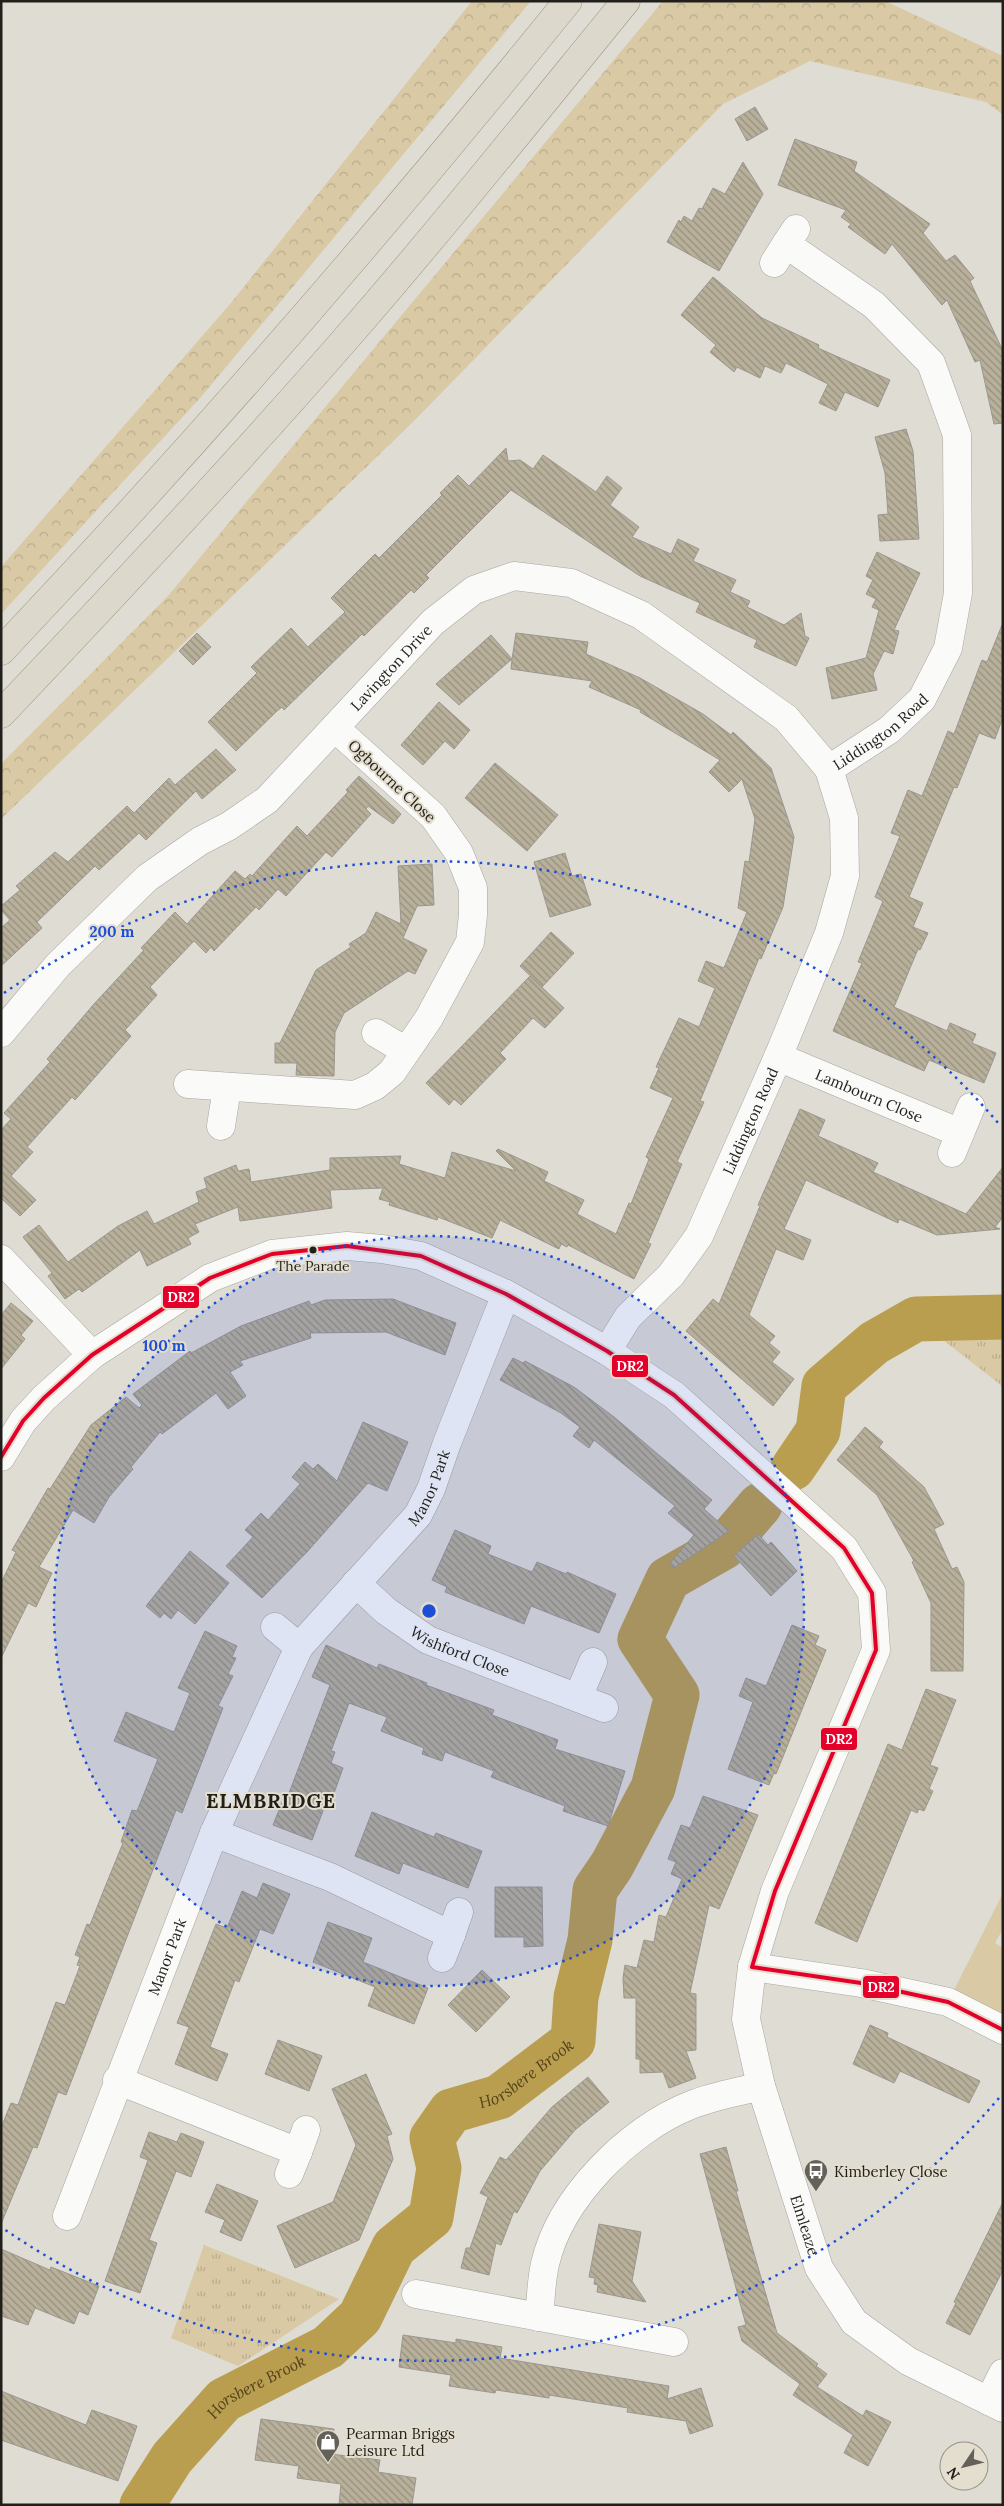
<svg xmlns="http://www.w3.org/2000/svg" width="1004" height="2506" viewBox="0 0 1004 2506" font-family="Lora,serif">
  <defs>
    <pattern id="forest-crowns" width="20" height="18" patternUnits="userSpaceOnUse" patternTransform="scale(1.25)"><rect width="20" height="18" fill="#d9c9a4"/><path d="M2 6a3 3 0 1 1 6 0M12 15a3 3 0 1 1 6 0" fill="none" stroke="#baac8d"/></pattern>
    <pattern id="park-tufts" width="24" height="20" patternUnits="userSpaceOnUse" patternTransform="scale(1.25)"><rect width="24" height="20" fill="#d9c9a4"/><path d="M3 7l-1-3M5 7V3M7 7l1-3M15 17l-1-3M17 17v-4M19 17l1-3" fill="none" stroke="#baac8d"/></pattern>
    <pattern id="building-back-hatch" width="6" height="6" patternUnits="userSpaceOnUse" patternTransform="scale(1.25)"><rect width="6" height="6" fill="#b8b09a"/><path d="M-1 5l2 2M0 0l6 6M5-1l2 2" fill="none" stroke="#958f7d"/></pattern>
  </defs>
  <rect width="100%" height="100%" fill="#dfdcd4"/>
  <path fill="#d9c9a4" d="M1003,1893V1929L995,1943L1003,1948V2030L948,2002Z"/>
  <path fill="url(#forest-crowns)" d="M472,1H531L201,397L1,614V567L231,303Z
    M663,1H885L1003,56V115L986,102L810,61L723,104L414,421L1,819V764L168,596Z"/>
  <path fill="url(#park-tufts)" d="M1003,1317V1390L1001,1385L916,1319Z
    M204,2245L339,2299L238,2366L171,2338Z"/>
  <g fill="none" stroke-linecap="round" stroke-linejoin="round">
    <g stroke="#b99e50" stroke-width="45">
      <path d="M793,1468L818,1431L824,1386L874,1343L916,1319L1003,1317"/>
      <path id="s1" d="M142,2505L172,2458L224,2400L328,2347L360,2317L394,2247L431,2217L439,2168L432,2138L451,2111L499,2097L573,2041L576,1997L590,1940L595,1890L612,1865L653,1788L677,1695L640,1639L668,1579L724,1547L760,1505"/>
    </g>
  </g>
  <path fill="url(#building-back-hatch)" stroke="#9a9791" d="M755,107L768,129L747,141L735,119Z
    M795,139L857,162L854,171L930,224L923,233L946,261L955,255L974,278L970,281L1003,351V423L994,424L980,360L975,362L947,300L942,305L892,244L885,254L848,227L851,224L841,217L846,210L778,185Z
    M743,162L763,194L719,271L667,242L679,220L681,222L684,216L692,221L699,208L702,209L713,188L725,194Z
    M713,277L762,318L819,345L818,348L890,380L878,407L845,392L836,411L819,403L828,384L786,363L781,373L765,366L760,378L737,367L734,372L710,352L716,345L681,315Z
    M906,429L913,451L919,539L880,541L878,515L888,514L885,473L875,437Z
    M506,448L508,461L520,460L533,469L543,455L596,492L607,476L622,488L610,505L639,527L632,537L671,554L678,539L699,549L693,561L736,580L730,592L750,601L747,607L784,625L801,613L805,636L809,638L796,666L754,647L757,640L696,612L700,603L640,576L511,490L426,575L429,578L414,593L411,590L364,636L362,634L284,710L282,707L277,711L236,751L208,722L257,673L251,667L291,628L308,647L345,612L331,598L375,554L379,558L442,495L440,493L458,475L469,486Z
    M877,552L920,573L894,630L899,631L893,654L884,651L873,674L877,690L832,699L826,668L866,658L879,610L872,607L876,599L866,594L873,580L866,576Z
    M1002,625L1003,717L995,739L979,733L957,788L954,787L909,897L923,903L913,927L928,933L920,950L918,949L894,1007L947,1031L950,1023L976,1034L972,1043L996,1053L984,1083L929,1060L924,1071L833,1031L862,963L858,962L883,901L875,897L900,836L891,833L908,790L922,796L948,731L954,734L982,660L987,662Z
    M197,633L211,647L193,665L179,651Z
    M516,633L588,642L586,654L640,678L703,714L731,735L733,732L771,768L794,837L783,907L761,959L759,958L700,1101L704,1102L677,1162L682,1164L648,1243L651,1244L634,1279L568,1245L567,1247L561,1244L559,1249L500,1220L492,1238L438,1217L437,1220L389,1205L390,1202L379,1199L383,1188L330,1190L332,1208L240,1221L238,1207L195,1224L199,1232L188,1238L191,1244L147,1266L140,1250L82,1292L79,1289L65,1299L48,1276L52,1273L23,1237L39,1225L68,1262L118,1226L147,1211L154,1224L199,1202L196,1192L207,1188L204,1178L236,1165L238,1171L249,1169L251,1182L330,1170V1158L401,1156L399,1164L445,1178L452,1152L516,1171L496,1151L498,1149L548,1172L544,1181L584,1200L577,1214L616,1234L629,1203L631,1204L649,1159L646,1157L673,1098L650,1088L659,1068L656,1067L679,1018L699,1027L715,988L698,981L706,961L724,968L747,912L738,908L745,861L749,862L755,819L742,779L729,792L709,772L720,760L640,712L641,710L589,687L592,681L511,669L512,659L459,705L436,684L491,635L512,659Z
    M439,702L470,730L454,749L445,741L423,765L401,745Z
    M216,749L236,770L202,799L196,791L146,840L139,833L99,870L95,866L37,922L42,928L1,966V928L10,920L1,910V906L20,890L16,886L55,852L68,862L127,806L134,813L169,778L175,785Z
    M495,763L558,815L527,851L465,798Z
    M359,776L401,814L393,824L368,806L366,809L371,814L332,857L326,852L286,896L278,889L259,910L256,907L214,951L211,947L206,953L194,941L150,987L157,995L125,1030L131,1036L75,1100L72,1097L27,1147L33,1152L11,1176L36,1200L20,1216L1,1198V1130L11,1119L4,1113L50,1062L47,1059L94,1004L144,950L141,948L175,912L187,924L235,871L245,879L250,874L252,876L297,826L307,836L348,792L346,790Z
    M565,853L572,876L581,874L591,905L550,917L534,862Z
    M432,864L434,905L417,906L403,938L427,950L415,974L408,971L344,1013L335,1032L334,1076L296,1075L297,1063H275V1043H280L316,970L351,947L349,944L366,933L376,912L401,924L398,866Z
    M551,932L574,953L542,987L520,966Z
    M530,976L564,1008L545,1028L533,1018L500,1053L506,1059L461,1105L454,1099L449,1105L426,1083Z
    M800,1109L825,1120L818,1136L878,1163L873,1172L966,1214L1003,1167V1217L995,1227L1000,1229L937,1235L899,1219L898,1223L806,1180L784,1229L811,1240L803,1260L776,1249L749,1315L775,1336L769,1343L780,1352L772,1362L794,1379L773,1406L686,1331L713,1299L719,1304L760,1206L758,1205Z
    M393,1299L456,1323L445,1355L386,1332L310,1333L311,1338L240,1361L243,1365L230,1372L246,1396L228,1409L216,1393L162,1434L160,1432L131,1467L133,1469L109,1497L94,1523L73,1510L39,1567L52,1573L36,1607L28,1603L1,1658V1583L16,1552L12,1550L48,1488L50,1489L91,1425L126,1397L139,1408L142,1405L133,1394L190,1351L191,1353L241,1326L309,1301L311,1305L325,1300Z
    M11,1303L33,1321L21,1335L25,1339L1,1369V1315Z
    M513,1358L523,1363L525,1361L574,1387L614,1417L712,1500L704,1509L729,1531L674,1568L670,1563L694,1535L668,1513L675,1506L594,1440L589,1448L573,1436L580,1427L561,1413L500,1380Z
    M363,1422L408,1442L387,1491L368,1483L307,1552L262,1598L226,1566L253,1537L245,1530L261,1513L268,1520L300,1484L292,1477L305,1462L313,1469L318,1464L337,1481Z
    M865,1427L883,1442L879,1447L924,1487L944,1524L934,1529L952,1569L957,1567L964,1582L963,1671H931V1603L912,1562L914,1561L877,1495L837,1460Z
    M455,1530L491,1546L488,1554L532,1572L537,1562L566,1574L567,1572L616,1594L599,1633L531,1606L524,1624L445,1592L447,1587L432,1580Z
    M758,1534L768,1545L771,1542L797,1571L771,1596L734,1556Z
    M190,1551L229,1583L195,1624L178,1610L171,1619L164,1613L160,1618L146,1606Z
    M792,1625L819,1636L815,1645L826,1650L776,1774L774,1773L769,1785L728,1769L753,1702L739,1696L746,1678L766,1686Z
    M205,1631L237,1646L232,1657L236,1658L228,1674L233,1676L218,1706L223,1708L182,1813L176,1810L66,2095L58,2092L37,2148L33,2147L1,2224V2128L11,2103L18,2105L56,2002L65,2005L80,1966L77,1965L80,1957L75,1955L87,1924L90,1925L105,1887L123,1843L121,1842L132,1810L137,1811L158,1759L114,1741L126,1712L174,1732L190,1693L178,1688Z
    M326,1645L377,1668L379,1664L427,1683L426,1685L494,1710L492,1715L558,1740L555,1749L625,1771L608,1826L563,1811L565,1806L491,1777L494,1771L445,1752L442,1761L422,1754L424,1748L381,1731L387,1717L349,1703L331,1751L335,1752L331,1763L343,1768L333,1796L329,1795L312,1840L273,1825L283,1800L286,1801L330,1685L312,1677Z
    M926,1689L956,1700L930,1765L938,1768L929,1789L933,1791L924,1811L919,1809L917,1813L911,1810L857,1942L815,1923L888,1744L902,1750Z
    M703,1796L758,1815L719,1909L709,1905L690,1993L696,1994V2050L686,2051L696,2078L669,2088L663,2072L640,2073V2059H636V1998H624L623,1978L625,1965L637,1968L644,1940L654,1942L659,1915L666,1917L682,1879L671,1874L676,1862L668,1859L681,1825L690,1828Z
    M372,1812L434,1837L436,1833L482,1851L468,1888L403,1863L399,1874L355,1856Z
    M263,1883L290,1894L273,1934L260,1929L239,1982L235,1980L210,2047L228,2054L217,2081L175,2064L189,2027L177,2023L216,1924L227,1928L242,1891L257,1898Z
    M495,1887H542L543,1946L524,1947V1937H495Z
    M328,1922L372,1938L363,1962L428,1988L414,2024L368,2006L375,1987L313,1962Z
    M482,1970L510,1997L476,2032L448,2005Z
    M870,2025L888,2033L887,2037L980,2081L969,2103L900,2071L894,2083L853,2064Z
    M278,2040L322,2056L309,2091L265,2074Z
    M366,2074L392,2134L387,2136L393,2159L359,2240L295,2268L277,2226L333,2202L356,2145L332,2089Z
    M588,2077L609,2102L575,2130L540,2171L517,2213L514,2211L501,2245L496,2243L489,2275L461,2268L466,2248H470L488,2197L480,2193L500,2157L506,2160L552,2107Z
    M149,2132L177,2142L181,2133L204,2142L191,2177L176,2171L149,2240L157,2243L140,2293L105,2281L148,2160L140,2157Z
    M726,2147L738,2191H736L777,2333L818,2364L816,2366L827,2374L817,2387L863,2416L866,2410L891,2422L868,2466L844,2453L853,2435L793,2395L800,2384L742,2341L738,2327L746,2325L700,2154Z
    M217,2184L258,2201L241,2241L220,2232L225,2220L205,2212Z
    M1003,2202V2270L970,2335L946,2323L956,2303L954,2302Z
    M599,2224L641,2232L632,2281L646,2302L597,2292L598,2285L594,2284L595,2278L589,2277Z
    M1,2249L50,2270L51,2267L99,2286L88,2315L79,2311L74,2324L35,2308L28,2325L1,2316Z
    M403,2335L456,2343V2339L502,2347L500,2358L669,2386L667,2399L701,2388L713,2426L690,2434L686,2421L627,2412L628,2408L549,2395V2398L496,2390L495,2393L449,2386L451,2375L399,2367Z
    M1,2391L86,2425L92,2410L137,2426L118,2481L1,2440Z
    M261,2419L334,2429L331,2454L380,2460L378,2472L416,2478L412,2505H339L341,2484L297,2478L299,2466L255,2460Z"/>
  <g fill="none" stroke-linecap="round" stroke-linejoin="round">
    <g stroke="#a8a69f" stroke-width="29">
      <g id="minor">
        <path d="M774,263L786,244"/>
        <path id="s2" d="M1,1033L58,965L147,878L200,841L229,826L267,800L433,622L474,590L514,576L571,583L641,615L786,718L829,769"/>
        <path d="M376,1033L406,1051"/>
        <path id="s3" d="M778,1057L960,1133"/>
        <path d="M188,1084L355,1095L375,1086L392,1072L429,1018L470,942L473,915V888L459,853L433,816L336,729"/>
        <path d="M221,1126L227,1088"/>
        <path d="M952,1153L971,1107"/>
        <path d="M1,1259L92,1355"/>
        <path id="s4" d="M607,1351L628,1317L671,1275L699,1236L778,1057L829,933L845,876L844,818L829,769L889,730L922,699L948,648L958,593L957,435L931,363L874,305L786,244L796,229"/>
        <path id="s5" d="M1,1457L23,1421L44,1398L92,1355L210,1278L272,1254L347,1246L382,1249L421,1256L506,1294L607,1351L674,1395L844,1548L872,1593L876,1650L775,1891L752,1967L746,2019L761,2086L819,2268L854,2322L908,2361L1003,2408"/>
        <path id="s6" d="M356,1583L386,1611L428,1640L604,1708"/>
        <path d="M275,1627L299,1647"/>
        <path d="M578,1697L593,1662"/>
        <path d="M214,1833L330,1877L451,1935L459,1912"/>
        <path d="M442,1958L451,1935"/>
        <path d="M752,1967L861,1983L948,2002L1003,2030"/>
        <path d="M117,2080L298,2152L306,2130"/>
        <path d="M289,2174L298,2152"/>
        <path id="s7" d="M67,2216L214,1833L299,1647L418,1515L431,1489L447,1443L506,1294"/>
        <path d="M416,2294L674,2342"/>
        <path d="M539,2317C541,2300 541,2281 545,2264C560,2198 629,2129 691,2105C713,2096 738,2092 761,2086"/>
        <path d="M989,2401L1003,2373"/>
      </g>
    </g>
    <g stroke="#9f9885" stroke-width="29">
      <path id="trunk" d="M1,651C199,442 387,225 568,1
        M1,714C117,592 232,469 343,342C440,231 532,116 626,1"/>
    </g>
    <use href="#minor" stroke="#fafaf9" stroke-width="28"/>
    <use href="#trunk" stroke="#dcd8cc" stroke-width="28"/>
    <g stroke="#e4decf" stroke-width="8">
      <path id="bus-1" d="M1,1457L23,1421L44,1398L92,1355L210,1278L272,1254L347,1246L421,1256L506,1294L607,1351L674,1395L844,1548L872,1593L876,1650L775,1891L752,1967
        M752,1967L861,1983L948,2002L1003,2030"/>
    </g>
    <use href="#bus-1" stroke="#e4002b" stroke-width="4"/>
  </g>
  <circle cx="429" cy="1611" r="375" fill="#1d4ed8" fill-opacity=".12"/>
  <g fill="none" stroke="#1d4ed8" stroke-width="2.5" stroke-dasharray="2.5 5">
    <circle cx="429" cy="1611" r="375"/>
    <path d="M999 2098A750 750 0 0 1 4 2229M4 993A750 750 0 0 1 999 1124"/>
  </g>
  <defs>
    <g id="bus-pin" transform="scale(1.25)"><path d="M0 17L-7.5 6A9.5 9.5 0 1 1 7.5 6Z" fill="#64615b" stroke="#e4decf"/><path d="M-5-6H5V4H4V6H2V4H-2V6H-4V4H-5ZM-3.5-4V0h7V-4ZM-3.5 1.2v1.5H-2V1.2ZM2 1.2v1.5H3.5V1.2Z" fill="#fff"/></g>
    <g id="shop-pin" transform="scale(1.25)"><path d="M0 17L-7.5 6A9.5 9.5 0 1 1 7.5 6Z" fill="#64615b" stroke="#e4decf"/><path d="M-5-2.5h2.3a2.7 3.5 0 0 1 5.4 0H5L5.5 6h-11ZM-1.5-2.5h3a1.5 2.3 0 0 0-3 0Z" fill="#fff"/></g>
  </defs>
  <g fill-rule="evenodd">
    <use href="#bus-pin" x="816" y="2171"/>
    <use href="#shop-pin" x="328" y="2442"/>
  </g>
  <circle fill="#211f1a" stroke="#e4decf" stroke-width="2" cx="313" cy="1250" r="4.5"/>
  <g text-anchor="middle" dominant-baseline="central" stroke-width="4" stroke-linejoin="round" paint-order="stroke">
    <g font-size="14" fill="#211f1a" stroke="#e4decf">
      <text x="313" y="1266">The Parade</text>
    </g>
    <g font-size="15" fill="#211f1a" stroke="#e4decf">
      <text stroke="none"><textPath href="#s2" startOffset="538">Lavington Drive</textPath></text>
      <text stroke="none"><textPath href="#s4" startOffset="710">Liddington Road</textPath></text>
      <text transform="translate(392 781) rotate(43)">Ogbourne Close</text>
      <text stroke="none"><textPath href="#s3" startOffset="99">Lambourn Close</textPath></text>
      <text stroke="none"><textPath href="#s4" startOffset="274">Liddington Road</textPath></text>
      <text stroke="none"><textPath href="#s7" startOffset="822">Manor Park</textPath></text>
      <text stroke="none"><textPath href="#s6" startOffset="126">Wishford Close</textPath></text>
      <text stroke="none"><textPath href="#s7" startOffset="278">Manor Park</textPath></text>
      <text stroke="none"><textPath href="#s5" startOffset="1731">Elmleaze</textPath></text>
    </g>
    <g font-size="15" fill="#211f1a" stroke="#e4decf" text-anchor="start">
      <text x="834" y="2171">Kimberley Close</text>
      <text x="346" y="2433">Pearman Briggs<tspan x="346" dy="17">Leisure Ltd</tspan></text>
    </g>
    <g font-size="16" font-style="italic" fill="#53421a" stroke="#e4decf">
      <text stroke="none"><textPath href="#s1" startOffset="618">Horsbere Brook</textPath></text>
      <text stroke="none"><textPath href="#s1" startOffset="168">Horsbere Brook</textPath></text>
    </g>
    <g font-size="20" font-weight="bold" letter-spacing="1" fill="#211f1a" stroke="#e4decf">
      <text x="271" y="1800">ELMBRIDGE</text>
    </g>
  </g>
  <circle cx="429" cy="1611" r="8" fill="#1d4ed8" stroke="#e4decf" stroke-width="2.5"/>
  <g font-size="15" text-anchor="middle" font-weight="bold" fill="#1d4ed8" stroke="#e4decf" stroke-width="4" stroke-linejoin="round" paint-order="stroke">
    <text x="112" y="937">200 m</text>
    <text x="164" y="1351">100 m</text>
  </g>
  <g stroke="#e4decf" stroke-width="2">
    <rect x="162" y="1285" width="38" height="24" rx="5" fill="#e4002b"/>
    <rect x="611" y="1354" width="38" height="24" rx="5" fill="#e4002b"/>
    <rect x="820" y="1727" width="38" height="24" rx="5" fill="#e4002b"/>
    <rect x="862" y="1975" width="38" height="24" rx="5" fill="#e4002b"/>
  </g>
  <g font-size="14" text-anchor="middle" font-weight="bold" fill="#fff">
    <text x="181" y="1302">DR2</text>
    <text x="630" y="1371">DR2</text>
    <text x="839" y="1744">DR2</text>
    <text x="881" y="1992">DR2</text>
  </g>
  <rect width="1004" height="2506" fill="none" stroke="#211f1a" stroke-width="5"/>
  <g transform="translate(964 2466) rotate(235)"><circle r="24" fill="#e4decf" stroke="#969287"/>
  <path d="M0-4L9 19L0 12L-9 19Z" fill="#64615b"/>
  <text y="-8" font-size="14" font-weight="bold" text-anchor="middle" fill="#211f1a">N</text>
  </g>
</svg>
